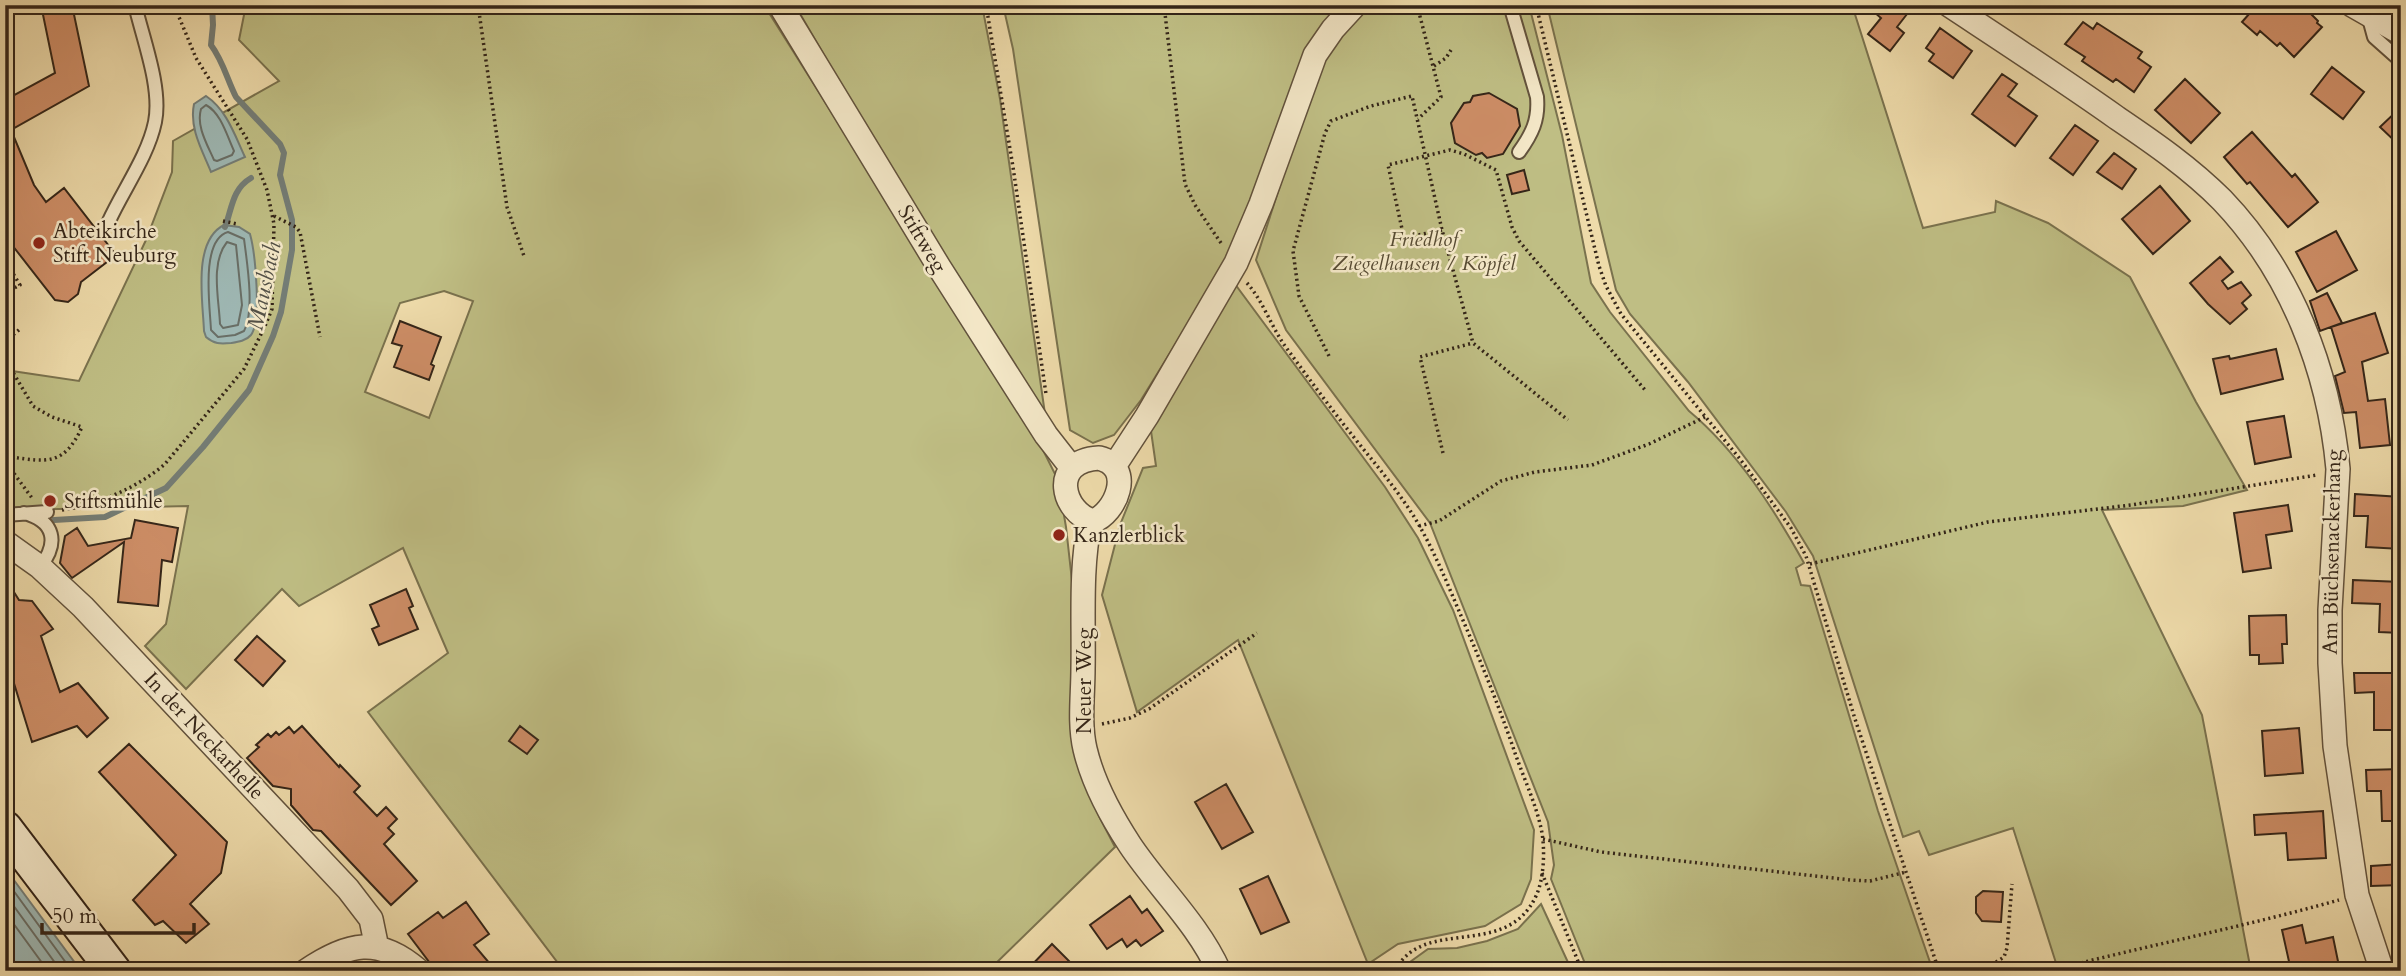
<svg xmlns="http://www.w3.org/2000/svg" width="2406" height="976" viewBox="0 0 2406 976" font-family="Cardo,serif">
  <rect width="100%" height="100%" fill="#eedbaa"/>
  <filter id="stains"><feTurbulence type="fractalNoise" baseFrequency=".00286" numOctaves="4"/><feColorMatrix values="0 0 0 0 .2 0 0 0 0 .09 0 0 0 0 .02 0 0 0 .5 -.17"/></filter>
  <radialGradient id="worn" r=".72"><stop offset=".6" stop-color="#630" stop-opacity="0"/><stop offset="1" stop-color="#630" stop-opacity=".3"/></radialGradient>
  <path fill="#bfbe84" stroke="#7a724e" stroke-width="2" fill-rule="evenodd" d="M246,5H764L1038,440L1058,480L1066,527L1074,599L1084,779L1100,818L1115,847L988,971H564L368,712L448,653L403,548L299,606L282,589L186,689L145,646L166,624L188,506L15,510L5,503V370L79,381L146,240L172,172L173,141L279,81L239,40ZM444,291L473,301L429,418L365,392L400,303Z
    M795,5H982L1000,99L1046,421L843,88Z
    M1003,5H1337L1319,31L1233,251L1141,400L1114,435L1093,443L1070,430L1013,49Z
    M1368,5H1529L1562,135L1591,283L1610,312L1689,411C1737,451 1774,509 1804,563L1796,568L1801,585L1810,586L1878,811L1933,971H1588L1551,879L1554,865L1548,822L1430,523L1286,330L1256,260L1315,77L1337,38Z
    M1547,5H1852L1923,228L1995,212L1996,201L2048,223L2130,277L2196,402L2247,490L2183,506L2102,510L2202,715L2251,971H2032L2056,963L2013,828L1929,855L1919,831L1903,837L1813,556L1786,512L1688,382L1630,314L1616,290Z
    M1232,280L1385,487L1418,538L1453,610L1534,830L1531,879L1521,904L1485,926L1398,944L1368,964L1238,640L1137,712L1102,595L1120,525L1143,468L1156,466L1149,417Z
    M1541,904L1572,971H1403L1410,962L1428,949L1457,948L1487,941L1518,929Z"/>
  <path fill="#9eb8b4" stroke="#747d76" stroke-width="2" d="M206,96C227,110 235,136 245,157L211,172C202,150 189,128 194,104Z
    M224,225L239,227L250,234C255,252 262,320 251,335C246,341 238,342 231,343C220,344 214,344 206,337L204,331C203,302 192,241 224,225Z
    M5,868L81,971H5Z"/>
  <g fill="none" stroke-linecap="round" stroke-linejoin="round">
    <path stroke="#696e66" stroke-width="2" d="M206,105C221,113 227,136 234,151L232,155L217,161L214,160C207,144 196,126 201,109Z
      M228,232L244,239C247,262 255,312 244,331L235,335L218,337L211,330C210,307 200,240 228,232Z
      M227,242L236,245L242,305L238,325L223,328L220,324C219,299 210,263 227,242Z
      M5,879L72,971
      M5,894L61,971
      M5,912L48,971"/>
    <path stroke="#747d76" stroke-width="6" d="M225,227C232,209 232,189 251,178
      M54,520L105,517L166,488L203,447L249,390L273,336L281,312L292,250V220L280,175L284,153L280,144L236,97C227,79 223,61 211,45L213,25L212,5"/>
  </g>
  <path fill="#ce8e67" stroke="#342518" stroke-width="2" d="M41,5H72L89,86L11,130L34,185L46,202L64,188L116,255L81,282L78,294L68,302L55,300L5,236V100L55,73Z
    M1866,5H1914L1897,27L1904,33L1890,51L1868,34L1881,18Z
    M2257,5H2302L2318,21L2317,23L2322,27L2294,57L2280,43L2277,46L2260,31L2257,35L2242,22Z
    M2083,22L2093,29L2097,23L2142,52L2138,58L2151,67L2134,92L2116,79L2113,82L2082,61L2085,57L2065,44Z
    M1940,28L1972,51L1953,78L1929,61L1934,54L1926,48Z
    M2332,67L2364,92L2343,119L2311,94Z
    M2002,74L2017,84L2008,96L2037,116L2015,146L1972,114Z
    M2185,79L2220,113L2191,143L2155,110Z
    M1489,93L1517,109L1520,126L1503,154L1487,158L1482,153L1476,155L1455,143L1451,123L1464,103L1470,102L1473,96Z
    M2401,107V147L2380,127Z
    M2075,125L2098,141L2073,175L2050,158Z
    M2252,132L2292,177L2295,174L2318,202L2288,227L2250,182L2247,184L2224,157Z
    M2114,153L2136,169L2122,189L2097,172Z
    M1524,170L1529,190L1512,194L1507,175Z
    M2160,186L2190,221L2153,254L2122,219Z
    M2336,231L2357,270L2317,292L2296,252Z
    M2220,257L2233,272L2222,281L2228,289L2241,282L2251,295L2242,303L2247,309L2230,324L2208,304L2190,283Z
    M2327,293L2342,323L2320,331L2310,301Z
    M2375,313L2388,353L2362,362L2368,401L2385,399L2390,445L2360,448L2356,412L2344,413L2335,376L2345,372L2331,327Z
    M400,321L441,337L431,364L434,366L429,380L394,367L402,346L392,343Z
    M2276,349L2283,379L2221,394L2213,359L2229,356L2230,359Z
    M2284,416L2291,457L2255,464L2247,422Z
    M2355,494L2401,497V549L2366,547L2368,516H2354Z
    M2288,505L2292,531L2266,535L2271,568L2243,572L2234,513Z
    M135,520L178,528L172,562L162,560L158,606L118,602L124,542L72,578L60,563L65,536L77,528L88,546L131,538Z
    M5,578L19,600L32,601L53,629L41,636L60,692L78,683L108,718L87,737L77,726L32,742L5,654Z
    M2353,580L2401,582V633L2379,632L2380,604L2352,603Z
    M406,589L413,606L409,608L418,629L379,645L372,629L379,626L370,605Z
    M2286,615L2287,644H2282L2283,663L2259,664V655H2250L2249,616Z
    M257,636L285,661L263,686L235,660Z
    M2354,673H2401V730H2374V692L2355,693Z
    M302,726L339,767L340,765L360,786L354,792L377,816L386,807L397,819L388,828L394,834L384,844L417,881L391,905L321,831L313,830L291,805V789L273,786L247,758L259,747L256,745L268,734L271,737L276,732L279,735L289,727L294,733Z
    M520,726L538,740L527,754L509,741Z
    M2299,728L2303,773L2265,776L2262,731Z
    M129,744L227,842L221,873L190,904L209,924L186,943L163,921L155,925L133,900L176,855L99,772Z
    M2401,769V821H2382L2381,791H2367L2366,770Z
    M1226,784L1253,832L1222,849L1195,802Z
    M2323,811L2326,858L2288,860L2286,833L2255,835L2254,815Z
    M2401,864V885L2371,886V866Z
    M1268,876L1289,922L1261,934L1240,889Z
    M1983,891L2003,892L2001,922L1982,921L1976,913V897Z
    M1130,896L1142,913L1147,909L1163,931L1141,946L1136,940L1127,947L1122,939L1107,949L1090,925Z
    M466,902L489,934L474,945L496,971H436L408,934L438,912L443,918Z
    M2302,925L2306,943L2333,937L2340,971H2304L2302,963L2290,966L2282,930Z
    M1052,944L1069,961L1060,971H1026Z"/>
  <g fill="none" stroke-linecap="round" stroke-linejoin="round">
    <g stroke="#62523c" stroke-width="16">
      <path id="lane" d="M1510,5L1537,97C1539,120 1532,134 1519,152
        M2368,15L2374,37L2401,61
        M109,221C123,190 148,156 155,122C162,88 143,39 135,5
        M24,513C55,521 59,543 40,567
        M5,515L47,512"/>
    </g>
    <g stroke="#62523c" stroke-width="26">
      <path id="street" d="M780,5L939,267L1046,435L1071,467
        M1949,5C2005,42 2062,79 2117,118C2154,143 2190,168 2222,200C2291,272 2329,370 2338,469L2330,610V663L2335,746L2357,895L2382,971
        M2352,5L2401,33
        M1099,458C1136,467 1115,514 1093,521C1063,513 1048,461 1099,458Z
        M1115,465L1147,416L1236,263L1261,204L1315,55L1333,29L1355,5
        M1090,521C1080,570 1084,619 1083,669C1083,695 1079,723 1085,749C1093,783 1111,816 1130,845C1158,887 1198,924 1219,971
        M5,542L40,567L83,607L348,889L371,919L377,948
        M306,971C348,943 378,935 419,971"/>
    </g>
    <g stroke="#342518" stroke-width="37">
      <path id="secondary" d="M5,828L114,971"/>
    </g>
    <path stroke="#342518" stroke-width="3.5" stroke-dasharray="2 3.5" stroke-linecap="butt" d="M478,5L507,207L524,256
      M986,5L1013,167L1046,394
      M1164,5L1185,184L1195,205L1221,243
      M1417,5L1441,97L1418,119
      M1536,5L1599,266L1606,286L1621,314L1740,459L1791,528L1806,556L1855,719L1939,971
      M1434,66L1446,58L1451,50
      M274,216L296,227L300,232L320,337
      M223,221L237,224
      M1442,230L1404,238L1388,165L1450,150L1464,154L1496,170L1512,227L1519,241L1645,390
      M5,260L20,285L5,293
      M1247,283C1263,301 1271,326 1285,346C1307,376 1329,406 1352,435C1373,461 1395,487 1413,515C1434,549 1449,588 1465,625C1483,667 1500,709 1515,753C1524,779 1537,806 1542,833C1545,851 1544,879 1536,896C1506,961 1423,915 1395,971
      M5,342L20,329
      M1329,356L1299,296L1293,251L1325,133L1331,121L1371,106L1412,96L1442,230L1473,343L1568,420
      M5,359L33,406L52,417L82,427C64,466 47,462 11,457L8,459L10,468L32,498
      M1443,453L1420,357L1473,343
      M62,510C99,504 137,488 165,464L244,369L265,326L272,309L274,224L267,190L247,139L196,58L174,5
      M1419,526L1439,521L1501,481L1535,472L1592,465L1649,444L1705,417
      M1810,564L1988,522L2131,505L2317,475
      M1102,724L1130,718L1149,709L1257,633
      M1543,839L1601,852L1851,880L1870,881L1906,872
      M1542,873L1582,971
      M1982,971L2004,957L2007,948L2012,884
      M2049,971C2145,946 2243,927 2339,900"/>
    <use href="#lane" stroke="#f4e8c8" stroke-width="12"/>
    <use href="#street" stroke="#f4e8c8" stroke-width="23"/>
    <use href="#secondary" stroke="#f4e8c8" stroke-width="33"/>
  </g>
  <g fill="#8f2418" stroke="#f4e8c8" stroke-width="2.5">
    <circle cx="39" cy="243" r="7"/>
    <circle cx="50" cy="501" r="7"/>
    <circle cx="1059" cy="535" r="7"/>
  </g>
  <g text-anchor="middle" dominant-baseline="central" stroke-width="5" stroke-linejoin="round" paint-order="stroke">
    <g font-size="21" fill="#342518" stroke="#f4e8c8" text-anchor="start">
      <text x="53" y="231">Abteikirche<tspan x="53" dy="24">Stift Neuburg</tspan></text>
      <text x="64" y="501">Stiftsmühle</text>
      <text x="1073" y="535">Kanzlerblick</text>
    </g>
    <g font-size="21" fill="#342518" stroke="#f4e8c8">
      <text transform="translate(922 239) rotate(59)">Stiftweg</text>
      <text transform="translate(2332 552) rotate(-89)">Am Büchsenackerhang</text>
      <text transform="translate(1084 681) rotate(-90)">Neuer Weg</text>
      <text transform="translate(204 736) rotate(47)">In der Neckarhelle</text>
    </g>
    <g font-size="21" font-style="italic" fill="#574b33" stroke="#f4e8c8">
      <text x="1424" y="239">Friedhof<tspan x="1424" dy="24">Ziegelhausen / Köpfel</tspan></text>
    </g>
    <g font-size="23" font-style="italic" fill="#545147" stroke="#f4e8c8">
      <text transform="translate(264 286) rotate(-78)">Mausbach</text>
    </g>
  </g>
  <rect width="2406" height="976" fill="none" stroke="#eedbaa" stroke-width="28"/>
  <rect x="7" y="7" width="2392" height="962" fill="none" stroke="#342518" stroke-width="3.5"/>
  <rect x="14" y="14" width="2378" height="948" fill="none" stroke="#342518" stroke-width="2"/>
  <path d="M42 923v10h152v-10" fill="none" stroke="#342518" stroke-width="3.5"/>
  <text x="52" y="923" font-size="21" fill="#342518" stroke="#f4e8c8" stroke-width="5" paint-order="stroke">50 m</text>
  <rect width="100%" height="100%" filter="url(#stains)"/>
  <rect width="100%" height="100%" fill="url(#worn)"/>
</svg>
